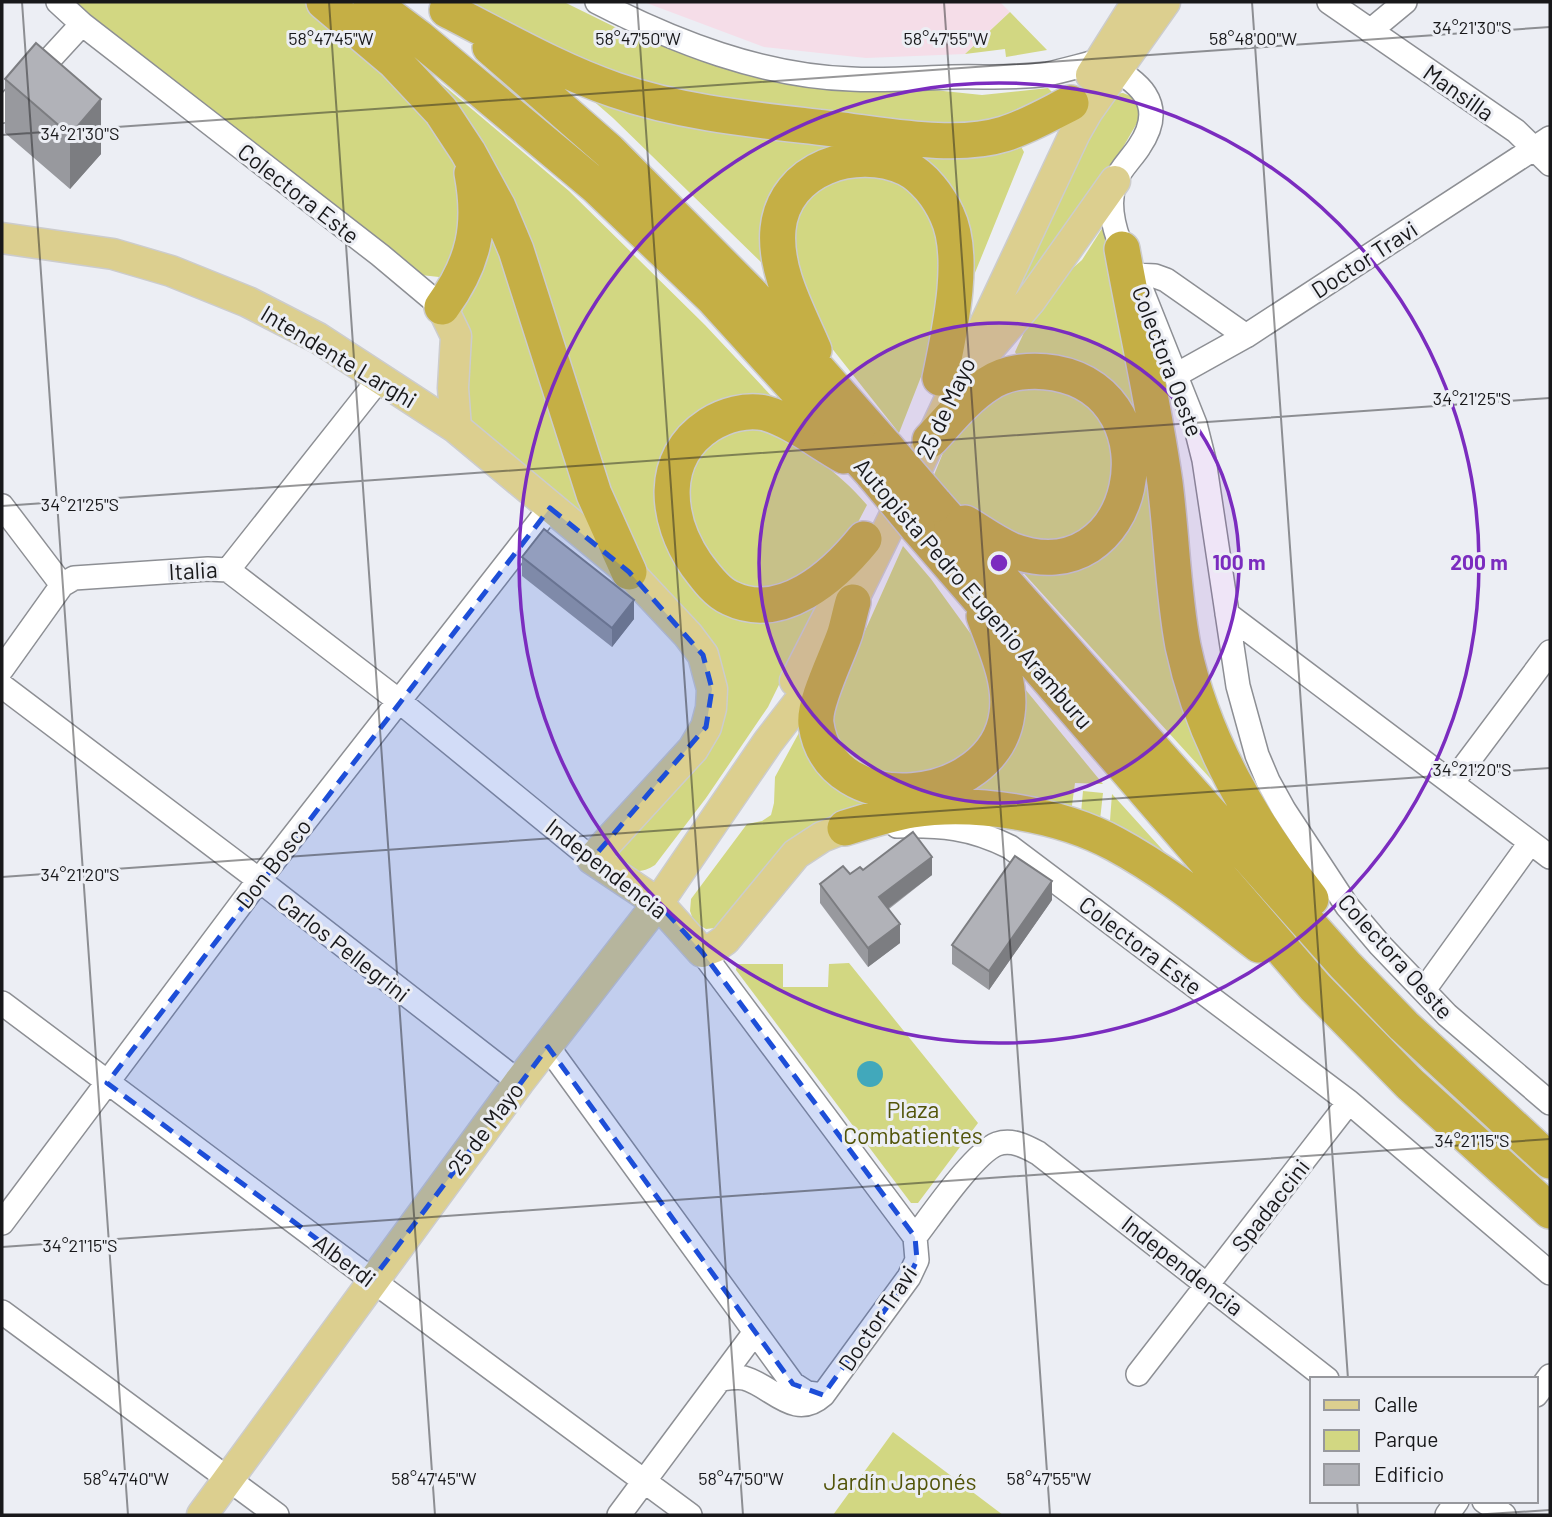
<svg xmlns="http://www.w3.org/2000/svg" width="1552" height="1517" viewBox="0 0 1552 1517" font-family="Barlow,sans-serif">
  <rect width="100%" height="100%" fill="#eceef4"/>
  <path fill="#f5dde8" d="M644,2H1000L1010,12L965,54L866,58L764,47Z"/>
  <path fill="#d2d782" d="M70,2H308L370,52L455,156L468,217L450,275L439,277L421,275Z
    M471,2H564L629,34L713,64L769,80L825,88L865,91L924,89L982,95L1048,88L1053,93L1001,132L620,88Z
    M1010,12L1047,50L1006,57L1005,49L965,54Z
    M370,30L448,89L569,191L705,325L777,402L681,442L689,573L817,603V608L768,707L706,798L655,865C637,877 618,872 619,848L722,705L637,567L522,243Z
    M575,85L1019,143L1024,152L968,290L932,183L830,159L766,267L613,118Z
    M1123,93L1133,97L1141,116L1088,208L1005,308L1039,231L1112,94Z
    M842,169L919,187L948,246L928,359L899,433L823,337L784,231L794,210Z
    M488,212L602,536L472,427L464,409L459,319L477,273Z
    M1105,224L1229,799L1018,567L1113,542L1123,409L1023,366L1015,352L1028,324L1059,280L1082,260Z
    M1061,381L1120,433L1106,525L1039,548L965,510L934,475L943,453L954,435L999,389Z
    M763,423C801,449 837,469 867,505L844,549L824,568L756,599L690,544L685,459L696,443Z
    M903,546L931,579L989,659L996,720L941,780L850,771L826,718Z
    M1016,678L1103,784L1075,783L1070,820L881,810L715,928L706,929L694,922L690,911L691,899L747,824L762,821L771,815L774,803L775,777L801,729L816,758L966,788Z
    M1083,791L1103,793L1099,829L1080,824Z
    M1112,794L1190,880L1109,834Z
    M849,963L978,1123L918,1203H911L736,970L737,964H783V987H828L829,964Z
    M893,1432L1003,1515H833Z"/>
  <path fill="#41a8bb" d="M857 1074a13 13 0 1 1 26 0a13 13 0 1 1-26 0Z"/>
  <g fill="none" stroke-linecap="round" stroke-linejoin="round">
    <g stroke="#8d8f94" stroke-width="26">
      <path id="minor" d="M58,2L82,24L380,255L442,307
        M597,2C675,42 762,76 851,79C884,81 918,78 952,77C983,76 1018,79 1048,74C1066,70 1083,65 1100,61C1138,80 1169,103 1139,147C1132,158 1119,170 1115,182C1106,207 1116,238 1128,260
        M1329,2L1516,131L1550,164
        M1370,31L1405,2
        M2,111L82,24
        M1135,275L1155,276L1166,280L1246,336
        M1142,291L1195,424L1204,460L1238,686L1257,755L1268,781L1284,810L1347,906L1380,945L1447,1015L1550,1103
        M1176,375L1246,336L1550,138
        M2,506L62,585
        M228,570L399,701L592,859
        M228,570L380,378
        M1227,614L1550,857
        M2,669L62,585L74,578L208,569L228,570
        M2,686L259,880L519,1082
        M1452,783L1550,652
        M897,826C941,825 970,827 1010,847L1349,1102L1550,1273
        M702,952L915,1237
        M1424,990L1530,843
        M2,1003L372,1280L690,1515
        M548,1047L793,1384L807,1393L823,1395
        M2,1223L259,880L550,508
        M2,1312L277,1515
        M1138,1374L1349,1102
        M722,1379C729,1378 737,1377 744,1378C773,1386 794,1421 823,1395L909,1277L917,1260L915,1237C932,1215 974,1153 997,1144C1012,1139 1025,1146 1038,1153L1327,1379
        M1536,1395L1550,1376
        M1484,1501L1504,1515
        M619,1515L755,1332
        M1447,1515L1457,1501"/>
    </g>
    <g stroke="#cccccd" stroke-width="33">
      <path id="major" d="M1091,75L1137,2
        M2,238L113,254L171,271L248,302L318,338L456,428L629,572L688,635L703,655L712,689L711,708L706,727L693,749L592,859L658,903L702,952L715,947L725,940L796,854L822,837L845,828
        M442,307L456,336L453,388L456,428
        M981,358L1030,301L1115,181
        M842,623L907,490L1075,133L1087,112L1165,2
        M795,681L839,595
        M202,1515L519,1082L658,903L768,742L805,694L821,664"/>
    </g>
    <g stroke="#cccccd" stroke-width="38">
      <path id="highway" d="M324,2L395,62L441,111L468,152L498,207L516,250L594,494L629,572
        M371,2L419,38L597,187L712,297L873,474
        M447,10C502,38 557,70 615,90C690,116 772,121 850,131C897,137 959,148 1004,134C1027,127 1049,114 1071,103
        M490,47L609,151L752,295L886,447
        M1122,249C1136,327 1154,405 1165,483C1172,538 1173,593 1183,646C1203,741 1253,824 1311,899
        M442,307C474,263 482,226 472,173
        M814,350C798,312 774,271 778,229C784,168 856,145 906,168C924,177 939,197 947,215C967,257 949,334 940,378
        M930,440C948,421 966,398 988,384C1007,371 1033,369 1055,373C1178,395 1138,598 1011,550C995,543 980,532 965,523
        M844,456C819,442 793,421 765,413C746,409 725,415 709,425C658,458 666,520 696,564C705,576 716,592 730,598C782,623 834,576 864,539
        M935,504L1345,965L1404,1026L1550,1161
        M917,527L1315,987L1410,1084L1550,1211
        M853,602C850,612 848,623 845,633C838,655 813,703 816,724C830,823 995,806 1007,714C1012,681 995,647 984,616
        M845,828C867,821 889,814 912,810C974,800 1060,814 1115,844C1167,872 1213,910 1259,945"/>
    </g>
    <use href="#minor" stroke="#fff" stroke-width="23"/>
    <use href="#major" stroke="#dccf8f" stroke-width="30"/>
    <use href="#highway" stroke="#c5af45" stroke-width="35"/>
    <g stroke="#cccccd" stroke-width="38" stroke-linecap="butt">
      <path id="highway-bridge" d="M886,447L935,504
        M873,474L917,527"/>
    </g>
    <use href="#highway-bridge" stroke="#c5af45" stroke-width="35"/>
  </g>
  <path fill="#98999e" d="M5,79L101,154L70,189L5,133Z
    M522,557L634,619L612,647L522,576Z
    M863,870L932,875L889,909L900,943L868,967L820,903V884Z
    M1052,900L989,990L952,964V945Z"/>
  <path fill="#7c7d81" d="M101,99V154L70,189V135Z
    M634,600V619L612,647V628Z
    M932,857V875L879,915V897Z
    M1052,881V900L989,990V971Z
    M900,924V943L868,967V948Z"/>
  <path fill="#b1b2b8" stroke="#7c7d81" stroke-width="2" d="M36,43L101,99L70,135L5,79Z
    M544,529L634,600L612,628L522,557Z
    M913,832L932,857L879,897L900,924L868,948L820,884L843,866L850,874L860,867L863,870Z
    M1015,856L1052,881L989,971L952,945Z"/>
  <path fill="#1d4ed8" fill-opacity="0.2" stroke="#1d4ed8" stroke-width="5" stroke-dasharray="14 9" stroke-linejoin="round" d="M550,508L629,572L703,655L712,689L706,727L592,859L658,903L702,952L915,1237L917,1260L909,1277L823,1395L793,1384L548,1047L372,1280L107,1083Z"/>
  <path fill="none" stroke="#18181a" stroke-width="2" stroke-opacity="0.45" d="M22,2L128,1515M329,2L435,1515M637,2L743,1515M944,2L1050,1515M1252,2L1348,1379M2,135L1550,27M2,506L1550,398M2,877L1550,768M2,1247L1550,1139M1357,1501L1358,1515M1472,1515L1550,1510"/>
  <circle cx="999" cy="563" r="240" fill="#7b2cbf" fill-opacity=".12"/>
  <g fill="none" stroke="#7b2cbf" stroke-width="3.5">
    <circle cx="999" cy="563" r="240"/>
    <circle cx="999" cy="563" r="480"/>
  </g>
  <g text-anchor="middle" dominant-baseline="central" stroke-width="6" stroke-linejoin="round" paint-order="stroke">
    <g font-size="23" fill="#18181a" stroke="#eceef4">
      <text transform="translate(1459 92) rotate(35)">Mansilla</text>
      <text transform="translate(299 193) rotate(38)">Colectora Este</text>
      <text transform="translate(1364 259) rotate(-33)">Doctor Travi</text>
      <text transform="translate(339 356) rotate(31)">Intendente Larghi</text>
      <text transform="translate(1168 361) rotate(69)">Colectora Oeste</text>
      <text transform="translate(945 408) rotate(-65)">25 de Mayo</text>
      <text transform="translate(193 570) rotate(-3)">Italia</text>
      <text transform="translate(974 593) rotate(49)">Autopista Pedro Eugenio Aramburu</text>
      <text transform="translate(273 863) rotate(-52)">Don Bosco</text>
      <text transform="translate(607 868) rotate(38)">Independencia</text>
      <text transform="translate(1141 945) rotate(37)">Colectora Este</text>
      <text transform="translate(344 947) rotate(38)">Carlos Pellegrini</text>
      <text transform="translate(1396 956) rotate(48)">Colectora Oeste</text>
      <text transform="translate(485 1128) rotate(-53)">25 de Mayo</text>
      <text transform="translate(1270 1205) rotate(-52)">Spadaccini</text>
      <text transform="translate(345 1260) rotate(37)">Alberdi</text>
      <text transform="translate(1183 1265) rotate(38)">Independencia</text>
      <text transform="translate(877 1318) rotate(-56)">Doctor Travi</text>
    </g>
    <g font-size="23" fill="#525409" stroke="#eceef4">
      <text x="913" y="1109">Plaza<tspan x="913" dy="26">Combatientes</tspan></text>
      <text x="900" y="1481">Jardín Japonés</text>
    </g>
  </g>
  <g font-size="18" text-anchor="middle" fill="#18181a" stroke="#eceef4" stroke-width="6" stroke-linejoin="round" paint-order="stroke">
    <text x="1472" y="34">34°21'30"S</text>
    <text x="331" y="45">58°47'45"W</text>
    <text x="638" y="45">58°47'50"W</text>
    <text x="946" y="45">58°47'55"W</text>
    <text x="1253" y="45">58°48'00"W</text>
    <text x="80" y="140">34°21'30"S</text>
    <text x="1472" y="405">34°21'25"S</text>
    <text x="80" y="511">34°21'25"S</text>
    <text x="1472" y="776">34°21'20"S</text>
    <text x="80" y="881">34°21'20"S</text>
    <text x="1472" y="1147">34°21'15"S</text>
    <text x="80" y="1252">34°21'15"S</text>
    <text x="126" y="1485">58°47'40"W</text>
    <text x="434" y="1485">58°47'45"W</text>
    <text x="741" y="1485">58°47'50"W</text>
    <text x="1049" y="1485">58°47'55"W</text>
  </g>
  <circle cx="999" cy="563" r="10" fill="#7b2cbf" stroke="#eceef4" stroke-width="3.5"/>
  <g font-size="21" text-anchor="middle" font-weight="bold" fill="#7b2cbf" stroke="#eceef4" stroke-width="6" stroke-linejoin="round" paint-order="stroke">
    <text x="1239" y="570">100 m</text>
    <text x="1479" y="570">200 m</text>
  </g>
  <rect width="1552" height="1517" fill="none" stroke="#18181a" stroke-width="7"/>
  <rect x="1310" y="1377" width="228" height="126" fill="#eceef4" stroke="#97989d" stroke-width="2"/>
  <rect x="1324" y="1400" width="35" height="10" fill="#dccf8f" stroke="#97989d" stroke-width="2"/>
  <text x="1374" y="1412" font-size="21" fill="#18181a">Calle</text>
  <rect x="1324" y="1430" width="35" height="21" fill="#d2d782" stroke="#97989d" stroke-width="2"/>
  <text x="1374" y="1447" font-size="21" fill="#18181a">Parque</text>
  <rect x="1324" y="1464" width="35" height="21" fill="#b1b2b8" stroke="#97989d" stroke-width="2"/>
  <text x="1374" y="1482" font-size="21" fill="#18181a">Edificio</text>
</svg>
